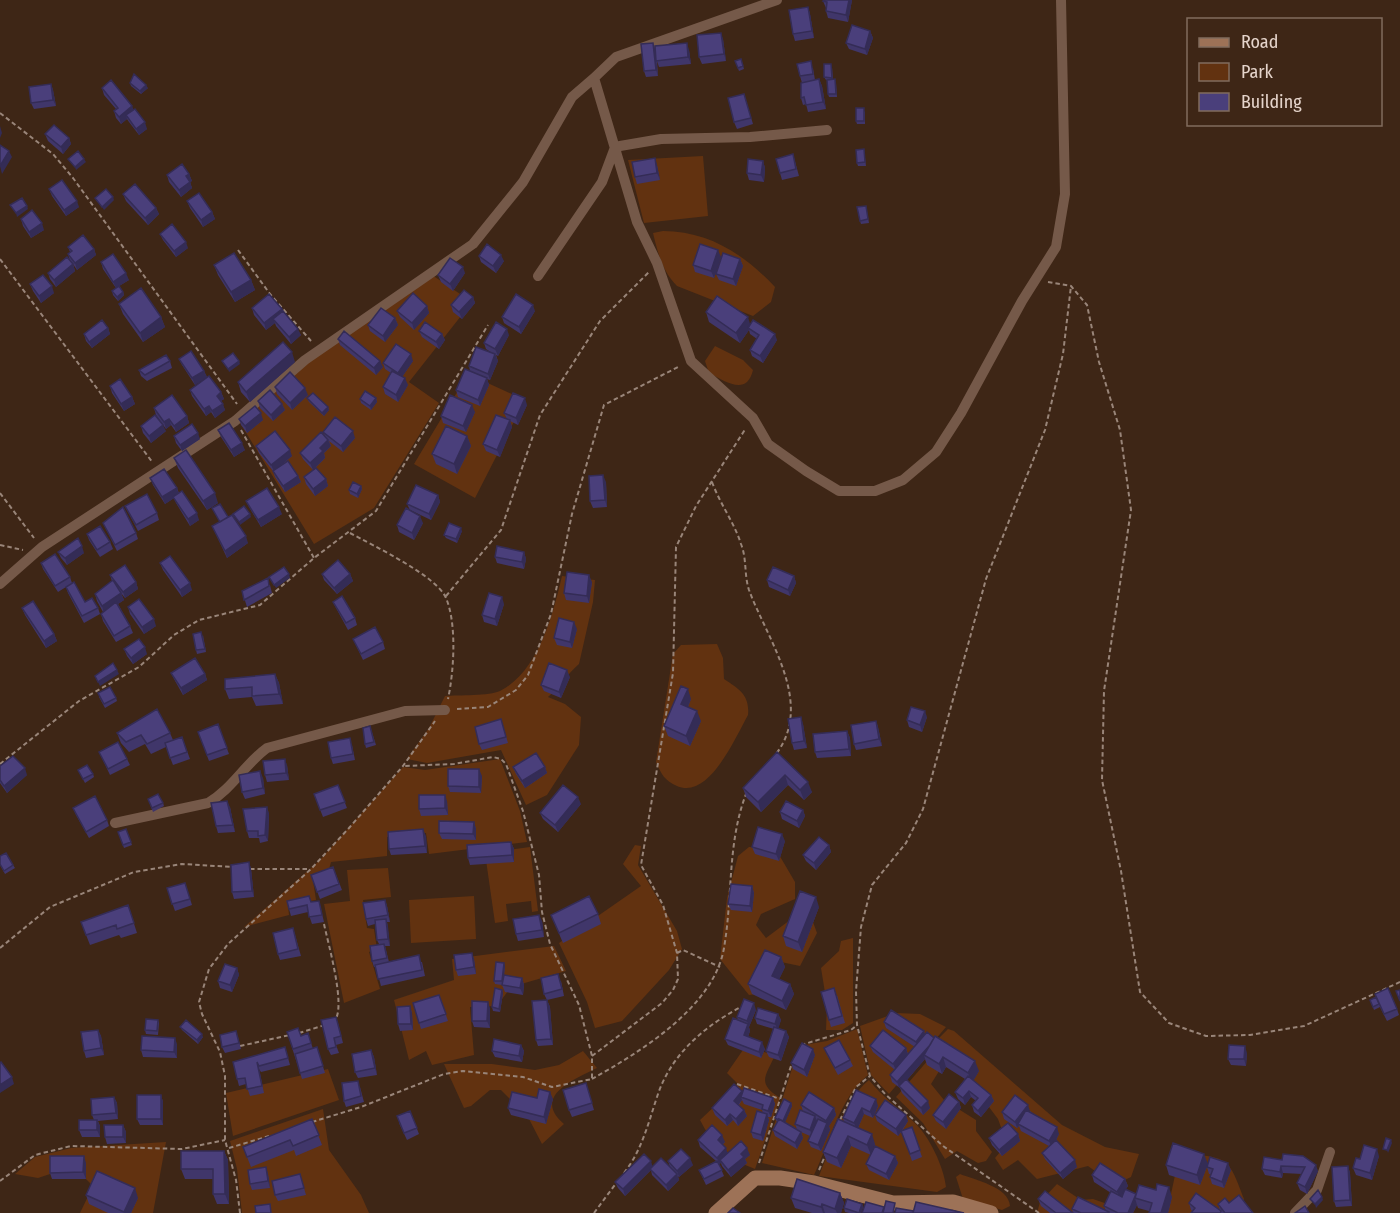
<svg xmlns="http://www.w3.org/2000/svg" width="1400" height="1213" viewBox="0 0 1400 1213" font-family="'Fira Sans Condensed',sans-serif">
  <rect width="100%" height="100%" fill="#3e2616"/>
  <path fill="#623210" d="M703,156L708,216L644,223L628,160Z
    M663,231C709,231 745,255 775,287L771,302L753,316L677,286C662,271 658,253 653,233Z
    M432,275L472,302L409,382L439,403L374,508L314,544L239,421L317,355Z
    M715,346L743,360L753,370C747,396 726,382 709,373L705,361Z
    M468,374L525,400L475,498L414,464Z
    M562,576L595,580L593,602L579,664C567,674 560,687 548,697L565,704L581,717L579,745L547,795L526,805L501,750L427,763L407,759L429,728L445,696C458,695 490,696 500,691C539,671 553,614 562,576Z
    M717,644L723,658L724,679C739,689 750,695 748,715C735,738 709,800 677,786C665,781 661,774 656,762L673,654L681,645Z
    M500,759L520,811L527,842L429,854L426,833L387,837V856L331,862L328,873L313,880L316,900L288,905L289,915L244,927L319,861L403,767L425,770Z
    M635,845L641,846L638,865L677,931L682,949L669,970L622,1021L595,1028L587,1002L559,943L641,886L623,864Z
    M530,847L538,911L532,912L531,901L506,904L508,921L495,923L485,853Z
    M749,847L770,848L778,853L795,882V899L761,914L756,925L766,938L790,920L809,911L817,933L800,966L781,962L764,993L749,995L720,959L727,898L738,856Z
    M388,868L391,897L363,900L367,928L374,929L377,949L369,952L380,989L344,1003L324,904L350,901L347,870Z
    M474,896L476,939L411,943L409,900Z
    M853,938V1023L842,1030H826L827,1005L821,968L839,951L841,941Z
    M554,946L566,971L511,987L497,1006L470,1007L474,1055L432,1065L426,1051L409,1060L394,1000L454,980L452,959Z
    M896,1013L920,1014L946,1027L889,1094L871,1075L860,1026Z
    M857,1029L868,1075C839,1099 830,1142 814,1175L762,1163L796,1056L804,1045L827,1041Z
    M948,1029L954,1031L1062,1125L1105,1147L1139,1154L1131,1177L1114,1185L1088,1166L1037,1179L1018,1160L1003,1170L995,1158L1007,1144L998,1119L938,1039Z
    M745,1047L775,1055C766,1076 756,1083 780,1098L755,1169C730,1160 712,1144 700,1120L738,1084L727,1073Z
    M583,1051L597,1068C575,1079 531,1096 564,1124L542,1144L528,1117L501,1090H490L471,1106L464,1108L444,1064H492L535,1070L559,1065Z
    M929,1059L941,1068L931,1084L944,1100L976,1120V1131L992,1152L986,1161L978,1163L957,1151L945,1159L923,1123L896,1097Z
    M328,1069L339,1100L233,1136L226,1093Z
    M869,1080C882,1097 899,1108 915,1123C929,1136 944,1167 946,1187L937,1192L819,1176C832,1145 842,1102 869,1080Z
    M323,1109L329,1150L361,1195L369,1213H242L237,1169L230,1141Z
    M166,1142L153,1213H80L93,1186L77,1170L56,1172L38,1178L15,1174L35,1157L71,1148Z
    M1180,1152C1227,1160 1227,1152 1244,1199L1238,1213H1161L1171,1194Z
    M960,1174C975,1180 1009,1187 1010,1206L1002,1210L963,1199L956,1177Z
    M1057,1184L1081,1200L1093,1199L1119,1208L1113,1213H1037L1040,1202Z"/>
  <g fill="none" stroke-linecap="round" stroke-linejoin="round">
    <path stroke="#998579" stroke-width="2" stroke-dasharray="4.5 3" stroke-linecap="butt" d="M0,113L53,154L73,178L237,404
      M238,250L270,294L311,341
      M0,259L153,463
      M1048,282L1071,286L1087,305L1099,362L1120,430L1131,510L1104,691L1102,780L1121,871L1140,992L1169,1023L1206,1036L1250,1035L1304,1026L1400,982
      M241,430L314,558
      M712,482C720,504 734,522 741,544C747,559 744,575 749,590C767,639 815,703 776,754
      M0,493L34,538
      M350,533C372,545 437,576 446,598C457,624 454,671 448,699
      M0,545L23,550
      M446,596L501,530L540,415L600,321L649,272
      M457,709L488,707L516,690L528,675L551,614L572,514L604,405L680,366
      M0,764L79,701L139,667L174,635L199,620L260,605L314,558L376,511L488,325
      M250,869H310
      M324,924C328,943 346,1006 335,1020
      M0,948L50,907L134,872L182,864L233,867
      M677,953L683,950L720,967
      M299,1033L325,1025
      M801,1045L851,1030L857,1025
      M240,1046L290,1035
      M592,1056L662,1003L673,990L678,979L677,953L663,905L641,865L673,673L676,547L696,506L746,428
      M592,1079C640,1052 714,1007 724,948C733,896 727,844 746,794
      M737,1084L780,1099
      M840,1120L856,1087L870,1076
      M312,1122L361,1107L444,1074L463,1071L523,1077L552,1087L592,1079V1056L579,1005L550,944L542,912L539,875L523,811L506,764L501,759L493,757L454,764L404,766
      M229,1148L269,1136
      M759,1163L792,1063
      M819,1170L825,1156
      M624,1173C642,1150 648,1124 657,1097C670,1056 702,1028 739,1008
      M0,1181L35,1155L71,1146L182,1149L225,1140
      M240,1213L236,1180L225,1140V1076L220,1052L202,1014L199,1002L209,969L228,944L311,869L349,828L403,766L435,721
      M594,1213L617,1182
      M1039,1213L943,1146L885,1094L870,1076L857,1025L856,991L861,927L872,885L906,843L923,809L986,579L1045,430L1063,354L1071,286"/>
    <path stroke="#755949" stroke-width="10" d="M594,78L616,57L777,0
      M538,276L602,182L614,150L620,146L661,139L750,137L827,130
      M0,584L42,547L235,421L305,360L473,244L523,182L572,97L594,78L637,222L657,263L691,361L753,418L768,444L806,471L839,491H875L903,480L936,452L961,413L1022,301L1056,247L1065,194L1061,0
      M115,823L208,803C232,789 245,764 267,748L405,711L445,710
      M1295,1213L1317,1190L1330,1152"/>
    <path stroke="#9d7257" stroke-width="15" d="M716,1213L755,1178H780L814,1183L893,1203L953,1202L991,1213"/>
  </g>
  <path fill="#40366a" d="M852,0L848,22L828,18L826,11V8L823,1Z
    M808,7L810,14L814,38L795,41L793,34Z
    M870,31L873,38L867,55L849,49L846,43Z
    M723,39L726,61L702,64L699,57Z
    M655,48L689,50L691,64L659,67L657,61L658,76L646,77L644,71Z
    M735,61L743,66L744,69L739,71Z
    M832,67L833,79L836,82L837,97H829L828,94L827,80H826L824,77Z
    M813,68L815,80L819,79L822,86L826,109L808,112L806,104L803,105L801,98L802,83L800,76Z
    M130,83L148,88L141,94L131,86Z
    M51,84L53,90L56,106L34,109L31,103Z
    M102,88L134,110L147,129L139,135L129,122L127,119L121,124L116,118L114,111L116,109L104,95Z
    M744,94L753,124L737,129L734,122Z
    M865,111V124H857L856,121Z
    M45,134L69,138L71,144L63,154L48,141Z
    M864,149L866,166H858L857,163Z
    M793,154L799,176L782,180L780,173Z
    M763,161L765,168L764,182L749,180L747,173Z
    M657,165L660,180L637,184L635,177Z
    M189,174L192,181L190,182L192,188L181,197L169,182L167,175Z
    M49,189L79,207L66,216L52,196Z
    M123,194L156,208L159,214L148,225L126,201Z
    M187,201L212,212L215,219L203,227L190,208Z
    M866,206L869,223L861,224L860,221Z
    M21,219L44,230L31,238L23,226Z
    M160,234L188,248L176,257L163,240Z
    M68,247L94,249L96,255L77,270L73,264L75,271L56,287L50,279L48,273L70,261L68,254L70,252Z
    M479,256L504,261L496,273L481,262Z
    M721,257L714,278L695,272L693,265Z
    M740,259L743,266L736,286L719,280L716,274Z
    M101,262L129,280L119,286L123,292L124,295L118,301L113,295L112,291L116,288L103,269Z
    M214,265L251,280L255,290L235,302L218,275Z
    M465,273L453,291L441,282L438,275Z
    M30,284L54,293L41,303L33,291Z
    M473,297L475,303L462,319L453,312L451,305Z
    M119,304L161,317L165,327L143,342L123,314Z
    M427,306L429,313L414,330L400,317L397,311Z
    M252,308L282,309L301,335L291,344L276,326L275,323L266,330L254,315Z
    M535,311L521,334L504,323L502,317Z
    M706,312L750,324L777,340L763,363L752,356L750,350L757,339L750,334L749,330L740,343L709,322Z
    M395,318L398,325L385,342L370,331L368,325Z
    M108,328L110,334L92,348L86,341L84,334Z
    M419,331L442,334L445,340L439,349L422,337Z
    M509,335L498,356L496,355L498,361L490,380L487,379L489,385L480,406L458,397L456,390L470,371L469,366L492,353L486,349L484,343Z
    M338,339L383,367L376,375L340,345Z
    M179,359L204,371L207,377L195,385L182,365Z
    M170,361L172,368L147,381L141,376L139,370Z
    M413,361L402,377L408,385L398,402L385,394L383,387L391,373L385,369L383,363Z
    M295,362L250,402L241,392L238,382Z
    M110,386L132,397L135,404L124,411L112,393Z
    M275,387L308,395L292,410L277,394Z
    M190,390L221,392L224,399L221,401L225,410L215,418L211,412L206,416L192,396Z
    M307,398L328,407L329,410L324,416L309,402Z
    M376,398L377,402L371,410L361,403L360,399Z
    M258,401L282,404L285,410L273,421L260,408Z
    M527,405L518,425L510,421L512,427L500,457L486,451L483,444L507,419L504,413Z
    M154,408L187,416L189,423L176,432L171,425L166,429L156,415Z
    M475,412L466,432L443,423L441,416Z
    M239,419L263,420L247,433L241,425Z
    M141,426L166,431L151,443L143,433Z
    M218,430L245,450L234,457L221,437Z
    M323,432L355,438L343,452L329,441L331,446L324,453L325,458L313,470L303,459L300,453L325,436Z
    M174,436L200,439L182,451L176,443Z
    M467,436L471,446L457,474L436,464L432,454Z
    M256,446L292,456L281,466L298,476L301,482L285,492L275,477L273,471L259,453Z
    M174,458L218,503L207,510L178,468Z
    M304,477L326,479L328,486L315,496L306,484Z
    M150,478L177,488L179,493L199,520L190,526L176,503L174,498L165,504L153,485Z
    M606,482L607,507L593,508L590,501Z
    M361,486L362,489L358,498L350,494L349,490Z
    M438,495L440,502L431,520L410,510L407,504Z
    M246,501L282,514L261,527L249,507Z
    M125,506L157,513L159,520L138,531L128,512Z
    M212,508L228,518L248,543L227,558L212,526L220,522Z
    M103,523L136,533L138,539L117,551Z
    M423,523L414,540L399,532L397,525Z
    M462,531L457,543L446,538L444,535Z
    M87,534L110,542L113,549L100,557L89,540Z
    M58,552L84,553L67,565L61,558Z
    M524,552L526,559L524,569L497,563L495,557Z
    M41,563L70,577L72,583L85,602L98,608L100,614L84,623L68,593L66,587L58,592L43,569Z
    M160,563L192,590L182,597L163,570Z
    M322,574H350L353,581L337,594L324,580Z
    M110,575L136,582L138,589L125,598L121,593L124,600L118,604L130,626L133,633L116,642L103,621L101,614L103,612L97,601L95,594L112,581Z
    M794,576L796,583L790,596L769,587L767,580Z
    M592,582L589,603L566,600L564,593Z
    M270,585L272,593L247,607L242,591Z
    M333,602L355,618L357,625L348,630L336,608Z
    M504,604L497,626L484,622L482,615Z
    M128,607L156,626L144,634L130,614Z
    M22,608L54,634L57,641L46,648L25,615Z
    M577,629L572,648L557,645L554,638Z
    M203,635L206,652L197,654L196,650Z
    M353,639L383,642L385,649L363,660Z
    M124,649L147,654L133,664L127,656Z
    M171,673L205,674L207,680L183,695L174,679Z
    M275,674L279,683L283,704L256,706L252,697L229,699L225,689Z
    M570,677L561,698L544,691L541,685Z
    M99,697L116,698L117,701L105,708Z
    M691,699L688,707L701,721L690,746L668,736L664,726Z
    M927,717L922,732L909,727L907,720Z
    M501,719L508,743L482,750L479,744Z
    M876,721L878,727L882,746L856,750L854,744Z
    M218,724L229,754L209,761L198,732Z
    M803,724L807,748L794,750L792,743Z
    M370,726L376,745L366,748L365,744Z
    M847,731L850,738L851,756L817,758L815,752Z
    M117,733H170L173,740L182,737L190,759L173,765L166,747L151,754L145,744L129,752L121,743Z
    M352,745L355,760L333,764L331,758Z
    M99,752L127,759L130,765L110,775Z
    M777,752L812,792L804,800L788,785L761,812L746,797L743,788Z
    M287,765L289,780L267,782L265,775Z
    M0,766L27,775L7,793L0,783Z
    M513,767H545L547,773L525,788L516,774Z
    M78,770L93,774L94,777L85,783Z
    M482,776L481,793L450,792L448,786Z
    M263,778L265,794L245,799L242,792Z
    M338,785L347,808L323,817L314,794Z
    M148,799L163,803L164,806L153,812Z
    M447,801L448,815L421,816L419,809Z
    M581,804L558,832L543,819L540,813Z
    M230,807L235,832L218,833L216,826Z
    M73,808L107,820L109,826L89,838L76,815Z
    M803,810L805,816L799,828L782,819L780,812Z
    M269,813L268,841L260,843L259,838H249L247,831Z
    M474,822L476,829V840L442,839L439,833Z
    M126,829L132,845L124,848L118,832Z
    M426,836L427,853L391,855L389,849Z
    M785,841L779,861L755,854L752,847Z
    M511,842L514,849V862L470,865L468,858Z
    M829,845L831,852L816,870L806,861L803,855Z
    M0,856L13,865L15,868L5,874L0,865Z
    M249,862L251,869L254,897L234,899L232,892Z
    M333,867L342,890L320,899L311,875Z
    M185,883L192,905L175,911L167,888Z
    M752,886L754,893L752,912L731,910L728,904Z
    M385,900L387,906L390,922H387L390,946H385L389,962H422L425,976L381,986L376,967H374L372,961L379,944L377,940L375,924L368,926L366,919Z
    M319,901L324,922L312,924L308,912L291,916L289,909Z
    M128,905L137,933L121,938L119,935L90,945L81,922Z
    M819,907L802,952L786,946L783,936Z
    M598,914L601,924L563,943L551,915Z
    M542,921L544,937L518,941L516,934Z
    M293,928L301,956L280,960L278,954Z
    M781,957L785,967L779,979L790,984L794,994L786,1010L752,994L748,984Z
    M474,959L476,974L458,976L456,970Z
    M505,966L504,975L522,978L524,985L523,995L505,992L502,985L495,984L494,981Z
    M237,968L239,975L232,992L220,988L218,981Z
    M561,981L564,996L547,1000L550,1007L553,1045L538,1046L536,1040L547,1000L544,994Z
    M503,993L500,1012L493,1011L492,1007Z
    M439,995L448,1021L421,1029L413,1003Z
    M837,995L845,1023L831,1027L829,1020Z
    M1370,1000L1397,1009L1399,1015L1387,1021L1380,1007L1374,1010Z
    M410,1006L412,1013L413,1030L400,1031L398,1024Z
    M490,1008V1028L474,1027L472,1021Z
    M756,1010L749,1027L750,1031L748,1037L765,1049L761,1058L728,1045L725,1039L738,1020L737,1017Z
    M778,1014L781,1020L778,1028L786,1031L789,1037L781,1061L769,1057L766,1051L774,1029L757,1024L755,1018Z
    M158,1020L159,1023L158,1035L146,1034L145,1030Z
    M884,1022L924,1031L925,1035L934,1038L979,1071L973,1081L991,1095L994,1101L981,1117L974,1112L972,1105L976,1101L971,1097L965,1105L958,1099L955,1092L965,1079L946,1067L942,1074L927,1065L925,1059L907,1080L930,1108L923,1115L902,1093L900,1088L892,1082L890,1075L895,1070L873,1052L870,1046L906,1048L908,1054L915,1047L886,1028Z
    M338,1023L343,1043L336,1045L339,1053L331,1055L328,1049Z
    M180,1027L203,1037L198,1044L182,1030Z
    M98,1030L101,1036L104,1055L86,1058L84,1051Z
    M287,1032L301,1036L308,1033L313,1049L317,1047L325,1073L302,1079Z
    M238,1037L241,1049L225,1053L222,1047Z
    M177,1044V1058L143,1057L141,1050Z
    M521,1045L524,1051L522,1062L495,1057L492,1051Z
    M824,1048L850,1060L853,1066L838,1075L827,1055Z
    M371,1050L374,1057L377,1075L358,1078L355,1072Z
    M1247,1053L1246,1066L1231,1065L1228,1059Z
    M287,1054L290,1065L261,1072L259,1069L264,1093L250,1096L246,1084L239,1086L233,1062Z
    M815,1055L807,1077L793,1069L791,1063Z
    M586,1083L594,1110L572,1117L569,1110Z
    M360,1087L364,1102L346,1107L344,1101Z
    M856,1090L878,1106L873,1118L864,1114L858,1128L875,1144L871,1155L851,1146L841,1168L827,1162L823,1152L844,1122L843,1118Z
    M743,1093L773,1098L775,1104L771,1117H768L769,1120L763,1141L753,1138L751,1132L763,1113L762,1110L744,1104L742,1100L739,1105L744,1110L747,1116L738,1126L733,1120L727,1126L715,1115L712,1108Z
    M161,1095L163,1102V1125H140L137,1119Z
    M114,1097L117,1103L118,1119L98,1121L100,1126V1137H82L79,1130L94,1120L92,1115Z
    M537,1098L553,1099L546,1124L511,1115L508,1108Z
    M959,1102L961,1108L946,1129L936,1121L933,1115Z
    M791,1103L792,1106L785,1122L797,1129L795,1124L803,1111L801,1105L834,1108L836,1115L829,1126L830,1130L821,1151L811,1147L808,1141L810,1136L801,1132L803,1138L797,1149L775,1136L773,1130L777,1122L775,1118Z
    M410,1111L419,1134L407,1140L399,1123Z
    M1030,1111L1059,1134L1056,1140L1077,1167L1063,1179L1045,1159L1042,1153L1049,1146L1021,1131L1019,1126L1017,1128L1004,1119L1002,1112Z
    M875,1115L908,1121L902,1131L912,1127L922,1157L912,1161L902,1131L898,1136L877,1121Z
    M312,1119L322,1145L296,1156L294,1150L251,1167L243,1147Z
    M123,1125L126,1132V1143L107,1144L105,1137Z
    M1018,1134L1020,1141L1002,1156L992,1145L989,1138Z
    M698,1140L725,1142L722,1145L728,1153L750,1155L745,1159L747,1163L731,1177L722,1166L721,1163L719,1164L724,1176L706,1185L699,1170L716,1161L700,1147Z
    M224,1151L228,1160L229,1204H217L213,1194V1179H185L181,1169Z
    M895,1156L898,1163L889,1180L869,1170L866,1164Z
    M1379,1156L1372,1180L1356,1175L1353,1168L1360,1159Z
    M1282,1160L1318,1171L1307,1194L1300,1190L1297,1183L1302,1174L1283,1173L1282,1178L1265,1175L1262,1169Z
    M668,1161L693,1165L679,1177L678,1176L679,1180L668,1191L652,1175L651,1170L625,1196L618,1188L615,1182L653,1166L670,1167Z
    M86,1163V1179H52L50,1173Z
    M1208,1164L1200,1185L1169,1175L1166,1165Z
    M1348,1166L1350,1173L1352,1206L1336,1207L1334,1201Z
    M1207,1167L1231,1170L1224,1188L1212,1184L1210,1177L1211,1174H1209Z
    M268,1174L270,1188L252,1190L250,1184Z
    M300,1174L306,1195L278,1201L275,1195Z
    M1092,1175L1125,1179L1128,1186L1126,1189L1136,1194L1172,1197L1168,1213H1149V1211L1138,1208L1137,1205L1133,1213H1073L1072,1209L1106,1211L1104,1206L1111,1193L1094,1182Z
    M840,1193L844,1203L841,1213H812L795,1208L791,1198Z
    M86,1195L138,1198L131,1213H108L89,1204Z
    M1038,1199L1073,1213H1050L1041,1206Z
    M1189,1203L1220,1210L1218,1204L1229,1203L1253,1213H1191L1193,1211L1191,1210Z
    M862,1204L863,1207L861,1213H849L845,1212L844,1208Z"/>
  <path fill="#342c56" d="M849,0H852L848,22L846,15Z
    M808,7L810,14L814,38L812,31Z
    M870,31L873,38L867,55L865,49Z
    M721,33L723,39L726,61L724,54Z
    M653,43L655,50L658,76L656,70Z
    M687,43L689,50L691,64L688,57Z
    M819,79L822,86L826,109L823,102Z
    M51,84L53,90L56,106L53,100Z
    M146,85L148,88L141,94L140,91Z
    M132,106L135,112L126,115L127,119L121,124L119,117Z
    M145,122L147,129L139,135L136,129Z
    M0,126L2,133L0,138Z
    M69,138L71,144L63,154L61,147Z
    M9,151L12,157L2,174L0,166Z
    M655,158L657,165L660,180L657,173Z
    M84,159L86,162L76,170L75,167Z
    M763,161L765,168L764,182L761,175Z
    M189,174L192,181L188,183L186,176Z
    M190,182L192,188L181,197L179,190Z
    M113,197L114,200L104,210L102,207Z
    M77,201L79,207L66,216L64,210Z
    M27,206L28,209L17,217L16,213Z
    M156,208L159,214L148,225L145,218Z
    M212,212L215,219L203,227L201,220Z
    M42,223L44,230L31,238L29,232Z
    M186,242L188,248L176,257L174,251Z
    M94,249L96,255L77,270L75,263Z
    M718,250L721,257L714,278L711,271Z
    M501,255L504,261L496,273L493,266Z
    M740,259L743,266L736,286L733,279Z
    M73,264L75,271L56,287L54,280Z
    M463,267L465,273L453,291L450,284Z
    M126,273L129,280L116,288L113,282Z
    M251,280L255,290L235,302L231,292Z
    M52,286L54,293L41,303L39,296Z
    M123,292L124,295L118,301L117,297Z
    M473,297L475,303L462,319L459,312Z
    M533,305L535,311L521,334L519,327Z
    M427,306L429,313L414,330L412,323Z
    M282,309L284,316L273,319L275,323L266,330L264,323Z
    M161,317L165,327L143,342L140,333Z
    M748,317L751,327L748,328L749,330L740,343L736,333Z
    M395,318L398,325L385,342L383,336Z
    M108,328L110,334L92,348L89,342Z
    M298,329L301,335L291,344L289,337Z
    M507,329L509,335L498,356L495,349Z
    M442,334L445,340L439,349L436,342Z
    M775,334L777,340L763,363L760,356Z
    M292,352L295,362L250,402L246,392Z
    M411,354L413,361L400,380L398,373Z
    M495,354L498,361L490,380L488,374Z
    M239,361L240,364L229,372L228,369Z
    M380,361L383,367L376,375L374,368Z
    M204,371L207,377L195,385L192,378Z
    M405,378L408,385L398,402L396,395Z
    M487,378L489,385L480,406L478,400Z
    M305,388L308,395L292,410L290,403Z
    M221,392L224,399L219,402L217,396Z
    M132,397L135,404L124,411L121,404Z
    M376,398L377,402L371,410L370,406Z
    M525,398L527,405L518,425L516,418Z
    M223,404L225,410L215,418L212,411Z
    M282,404L285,410L273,421L271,415Z
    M472,405L475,412L466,432L463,426Z
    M209,406L211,412L206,416L204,409Z
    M328,407L329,410L324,416L322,413Z
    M261,413L263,420L247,433L245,426Z
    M187,416L189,423L176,432L174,426Z
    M169,419L171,425L166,429L164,422Z
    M510,420L512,427L500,457L497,450Z
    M163,425L166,431L151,443L149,436Z
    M353,431L355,438L343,452L341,446Z
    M198,433L200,439L182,451L180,445Z
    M467,436L471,446L457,474L454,464Z
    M328,440L331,446L324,453L325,458L313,470L310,463L320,448Z
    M242,443L245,450L234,457L231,450Z
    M290,450L292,456L274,471L271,465Z
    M603,475L606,482L607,507L605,500Z
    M298,476L301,482L285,492L283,486Z
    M326,479L328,486L315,496L313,489Z
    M361,486L362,489L358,498L357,494Z
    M177,488L179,495L165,504L162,497Z
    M215,493L218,503L207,510L203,501Z
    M438,495L440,502L431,520L429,514Z
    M279,507L282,514L261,527L258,520Z
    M197,513L199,520L190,526L188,519Z
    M250,514L251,517L240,525L239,522Z
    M420,516L423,523L414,540L412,533Z
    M461,528L462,531L457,543L456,539Z
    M246,536L248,543L227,558L225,551Z
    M82,546L84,553L67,565L65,558Z
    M524,552L526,559L524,569L522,562Z
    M289,574L290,578L276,588L274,585Z
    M350,574L353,581L337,594L334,588Z
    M589,575L592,582L589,603L587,596Z
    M794,576L796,583L790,596L788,590Z
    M136,582L138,589L125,598L123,592Z
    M190,583L192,590L182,597L180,590Z
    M121,593L124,600L104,613L102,606Z
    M502,597L504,604L497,626L495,619Z
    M154,619L156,626L144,634L142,627Z
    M574,622L577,629L572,648L570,642Z
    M54,634L57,641L46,648L44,641Z
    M145,647L147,654L133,664L131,658Z
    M117,670L119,674L100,686L98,682Z
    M567,670L570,677L561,698L559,692Z
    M205,674L207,680L183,695L181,688Z
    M275,674L279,683L283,704L279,694Z
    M688,689L691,699L685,714L681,704Z
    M697,711L701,721L690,746L686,736Z
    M925,711L927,717L922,732L920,725Z
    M801,717L803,724L807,748L804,741Z
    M876,721L878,727L882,746L879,739Z
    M847,731L850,738L851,756L849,749Z
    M285,759L287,765L289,780L286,773Z
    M545,767L547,773L525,788L522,781Z
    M25,768L27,775L7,793L4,786Z
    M479,769L482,776L481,793L479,787Z
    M260,771L263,778L265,794L263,788Z
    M785,775L788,785L761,812L758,802Z
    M808,782L812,792L804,800L800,790Z
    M445,795L447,801L448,815L445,808Z
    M578,797L581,804L558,832L555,825Z
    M227,801L230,807L235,832L233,825Z
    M267,807L269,813L268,841L265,835Z
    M803,810L805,816L799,828L797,821Z
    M474,822L476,829V840L473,834Z
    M423,829L426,836L427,853L425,846Z
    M782,834L785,841L779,861L776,854Z
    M511,842L514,849V862L512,855Z
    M829,845L831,852L816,870L814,863Z
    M249,862L251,869L254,897L252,891Z
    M752,886L754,893L752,912L750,906Z
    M816,897L819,907L802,952L798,942Z
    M385,900L387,906L390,922L388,915Z
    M539,915L542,921L544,937L542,930Z
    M386,919L388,926L390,946L388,939Z
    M472,953L474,959L476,974L474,967Z
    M781,957L785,967L776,986L772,976Z
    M504,963L505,966L503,985L502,981Z
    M237,968L239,975L232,992L230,985Z
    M522,978L524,985L523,995L520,988Z
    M790,984L794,994L786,1010L782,1001Z
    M502,990L503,993L500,1012L499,1009Z
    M547,1000L550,1007L553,1045L551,1039Z
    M488,1002L490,1008V1028L487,1021Z
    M754,1003L756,1010L749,1027L747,1021Z
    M410,1006L412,1013L413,1030L411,1024Z
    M778,1014L781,1020L778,1030L775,1024Z
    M748,1024L750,1031L746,1042L744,1035Z
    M98,1030L101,1036L104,1055L101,1048Z
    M786,1031L789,1037L781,1061L778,1055Z
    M924,1031L926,1037L918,1049L916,1042Z
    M202,1034L203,1037L198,1044L197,1040Z
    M175,1038L177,1044V1058L174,1052Z
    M935,1039L924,1055L925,1059L900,1088L899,1086L900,1089L897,1082Z
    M762,1042L765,1049L761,1058L759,1052Z
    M521,1045L524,1051L522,1062L519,1056Z
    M1245,1046L1247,1053L1246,1066L1244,1059Z
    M906,1048L908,1055L896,1070L893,1064Z
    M813,1049L815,1055L807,1077L804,1070Z
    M371,1050L374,1057L377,1075L375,1068Z
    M943,1057L946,1067L942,1074L939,1064Z
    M975,1061L979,1071L972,1083L968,1073Z
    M12,1077L14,1084L0,1093V1085Z
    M742,1091L744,1098L741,1097L742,1100L736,1107L734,1101Z
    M969,1091L971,1097L965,1105L963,1098Z
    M550,1092L553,1099L546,1124L544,1117Z
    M161,1095L163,1102V1125L161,1119Z
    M991,1095L994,1101L981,1117L978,1111Z
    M114,1097L117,1103L118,1119L116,1113Z
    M773,1098L775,1104L771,1117L768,1111Z
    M876,1099L878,1106L873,1118L870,1112Z
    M928,1101L930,1108L923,1115L921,1108Z
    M959,1102L961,1108L946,1129L943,1122Z
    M791,1103L792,1106L784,1125L783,1122Z
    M1028,1105L1030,1111L1020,1125L1018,1124L1019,1126L1017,1128L1015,1122Z
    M834,1108L836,1115L829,1126L830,1130L821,1151L818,1145L827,1124L826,1121Z
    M862,1108L864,1114L857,1130L854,1123Z
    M744,1110L747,1116L738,1126L736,1119Z
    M730,1114L733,1120L727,1126L725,1120Z
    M767,1114L769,1120L763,1141L761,1135Z
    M906,1115L908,1121L898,1136L896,1129Z
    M815,1116L818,1123L812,1136L810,1130Z
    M97,1120L100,1126V1137L97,1130Z
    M123,1125L126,1132V1143L123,1137Z
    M1057,1127L1059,1134L1052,1148L1049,1141Z
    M801,1132L803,1138L797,1149L795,1143Z
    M872,1134L875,1144L871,1155L867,1145Z
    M1018,1134L1020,1141L1002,1156L999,1150Z
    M722,1135L725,1142L720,1147L718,1140Z
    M848,1136L851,1146L841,1168L837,1158Z
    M1391,1140L1392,1143L1388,1153L1387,1150Z
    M726,1148L728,1155L720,1160L721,1163L719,1164L717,1158Z
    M747,1148L750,1155L745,1159L747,1163L731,1177L728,1170L741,1154Z
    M1377,1149L1379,1156L1372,1180L1370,1173Z
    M224,1151L228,1160L229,1204L225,1194Z
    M1204,1154L1208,1164L1200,1185L1197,1175Z
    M84,1156L86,1163V1179L83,1172Z
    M895,1156L898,1163L889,1180L886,1174Z
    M690,1158L693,1165L679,1177L677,1171Z
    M1075,1160L1077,1167L1063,1179L1060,1173Z
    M651,1161L653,1168L625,1196L623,1189Z
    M1228,1163L1231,1170L1224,1188L1222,1182Z
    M1316,1165L1318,1171L1307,1194L1305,1187Z
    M1281,1166L1283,1173L1282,1178L1280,1172Z
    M1348,1166L1350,1173L1352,1206L1350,1200Z
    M266,1167L268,1174L270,1188L268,1181Z
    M677,1174L679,1180L668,1191L666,1185Z
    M1125,1179L1128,1186L1120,1198L1117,1192Z
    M1169,1187L1172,1197L1168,1213H1161Z
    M135,1188L138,1198L131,1213H124Z
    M840,1193L844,1203L841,1213H837L835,1209Z
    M1322,1197L1323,1200L1316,1208L1315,1204Z
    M1135,1198L1137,1205L1133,1213H1128Z
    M822,1204L825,1213H823L821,1207Z
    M862,1204L863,1207L861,1213H859Z"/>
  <path fill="#4a3f7b" stroke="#342c56" stroke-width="1.5" d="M824,0H849L846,15L826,11L827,2L823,1Z
    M808,7L812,31L793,34L789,10Z
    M852,25L870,31L865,49L846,43Z
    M721,33L724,54L699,57L697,35Z
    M653,43L656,70L644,71L641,44Z
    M687,43L688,57L656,61L655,46Z
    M741,59L743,66L738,68L735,61Z
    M811,61L813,74L800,76L797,64Z
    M824,64H831L832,78L824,77Z
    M134,74L146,85L140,91L130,83Z
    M819,79L823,102L806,105L804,97L801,98V83Z
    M835,79L836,94H828L827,80Z
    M111,80L132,106L119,117L114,111L118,108L102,88Z
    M51,84L53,100L31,103L29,87Z
    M744,94L751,118L734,122L728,98Z
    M856,108H864V121H856Z
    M135,109L145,122L136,129L126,115Z
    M54,125L69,138L61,147L45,134Z
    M0,145L9,151L0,166Z
    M864,149L865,162L857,163L856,150Z
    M78,151L84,159L75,167L68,159Z
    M793,154L796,169L780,173L776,159Z
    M655,158L657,173L635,177L632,162Z
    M748,159L763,161L761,175L747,173Z
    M182,164L189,174L186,176L190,182L179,190L167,175Z
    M62,180L77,201L64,210L49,189Z
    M135,184L156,208L145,218L123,194Z
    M106,189L113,197L102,207L95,198Z
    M199,193L212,212L201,220L187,201Z
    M22,198L27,206L16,213L10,205Z
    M866,206L868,219L860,221L857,207Z
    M32,210L42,223L29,232L21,219Z
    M172,224L186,242L174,251L160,234Z
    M83,235L94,249L75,263L68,254L72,251L68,247Z
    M487,244L501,255L493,266L479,256Z
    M700,244L718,250L711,271L693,265Z
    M234,253L251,280L231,292L214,265Z
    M723,253L740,259L733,279L716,274Z
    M113,254L126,273L113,282L101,262Z
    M67,257L73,264L54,280L48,273Z
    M450,258L463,267L450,284L438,275Z
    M43,275L52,286L39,296L30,284Z
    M119,286L123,292L117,297L112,291Z
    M141,288L161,317L140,333L119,304Z
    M464,290L473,297L459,312L451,305Z
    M413,293L427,306L412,323L397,311Z
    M269,294L282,309L264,323L252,308Z
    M516,294L533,305L519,327L502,317Z
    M717,296L748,317L736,333L706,312Z
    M381,308L395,318L383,336L368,325Z
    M283,311L298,329L289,337L273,319Z
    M102,320L108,328L89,342L84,334Z
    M753,320L775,334L760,356L750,350L759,335L748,328Z
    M425,322L442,334L436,342L419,331Z
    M496,322L507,329L495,349L484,343Z
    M344,331L380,361L374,368L338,339Z
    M283,342L292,352L246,392L238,382Z
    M396,344L411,354L398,373L383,363Z
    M476,347L495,354L488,374L469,366Z
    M191,351L204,371L192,378L179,359Z
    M233,353L239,361L228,369L222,361Z
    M166,355L170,361L145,375L139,370Z
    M465,369L487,378L478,400L456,390Z
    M392,371L405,378L396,395L383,387Z
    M290,372L305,388L290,403L275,387Z
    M209,376L221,392L217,396L223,404L212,411L209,406L204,409L190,390Z
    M120,379L132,397L121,404L110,386Z
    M270,390L282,404L271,415L258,401Z
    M365,391L376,398L370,406L360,399Z
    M313,393L328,407L322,413L307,398Z
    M513,393L525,398L516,418L504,413Z
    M172,395L187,416L174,426L169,419L164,422L154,408Z
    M450,395L472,405L463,426L441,416Z
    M255,406L261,413L245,426L239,419Z
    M155,415L163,425L149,436L141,426Z
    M496,415L510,420L497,450L483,444Z
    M335,417L353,431L341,446L323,432Z
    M229,423L242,443L231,450L218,430Z
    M192,424L198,433L180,445L174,436Z
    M446,426L467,436L454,464L432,454Z
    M275,431L290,450L271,465L256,446Z
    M321,432L328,440L320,448L323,451L310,463L300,453Z
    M186,450L215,493L203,501L174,458Z
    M288,461L298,476L283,486L273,471Z
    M316,468L326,479L313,489L304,477Z
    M164,469L177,488L162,497L150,478Z
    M603,475L605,500L590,501L589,476Z
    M353,482L361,486L357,494L349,490Z
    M416,485L438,495L429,514L407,504Z
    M267,488L279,507L258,520L246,501Z
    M182,491L197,513L188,519L173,497Z
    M147,494L157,513L136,525L125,506Z
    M220,504L228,517L220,522L212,508Z
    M244,506L250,514L239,522L233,514Z
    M123,507L136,533L115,545L103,523Z
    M406,508L420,516L412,533L397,525Z
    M232,515L246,536L225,551L212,526Z
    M449,523L461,528L456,539L444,535Z
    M100,526L110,542L97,550L87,534Z
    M78,538L82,546L65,558L58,552Z
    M497,546L524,552L522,562L495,557Z
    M55,554L70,577L55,586L41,563Z
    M170,556L190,583L180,590L160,563Z
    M338,560L350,574L334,588L322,574Z
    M125,565L136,582L123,592L110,575Z
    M284,567L289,574L274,585L269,577Z
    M773,567L794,576L788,590L767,580Z
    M567,572L589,575L587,596L564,593Z
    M268,578L269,586L244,600L242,591Z
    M113,580L121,593L102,606L95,594Z
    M74,582L85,602L92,598L98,608L82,616L66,587Z
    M489,593L502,597L495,619L482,615Z
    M342,596L355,618L346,623L333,602Z
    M139,599L154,619L142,627L128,607Z
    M33,601L54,634L44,641L22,608Z
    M116,602L130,626L114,636L101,614Z
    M559,618L574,622L570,642L554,638Z
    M375,627L383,642L361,654L353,639Z
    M201,632L205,649L196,650L193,634Z
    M139,639L145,647L131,658L124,649Z
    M195,658L205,674L181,688L171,673Z
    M113,663L117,670L98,682L95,676Z
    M549,663L567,670L559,692L541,685Z
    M275,674L279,694L252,696V687L225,689V679Z
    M681,686L688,689L681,704L697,711L686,736L664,726Z
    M110,687L116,698L104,704L98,693Z
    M911,707L925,711L920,725L907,720Z
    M157,709L170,733L147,744L141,735L126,742L117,733Z
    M801,717L804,741L792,743L788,719Z
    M501,719L506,737L479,744L475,727Z
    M876,721L879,739L854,744L851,725Z
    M218,724L227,748L207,755L198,732Z
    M370,726L374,742L365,744L363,728Z
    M847,731L849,749L815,752L813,734Z
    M182,737L187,752L170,758L165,743Z
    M350,738L353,754L331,758L328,742Z
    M118,742L127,759L108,769L99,752Z
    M777,752L808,782L800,790L785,775L758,802L743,788Z
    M536,753L545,767L522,781L513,767Z
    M13,756L25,768L4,786L0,780V766Z
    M285,759L286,773L265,775L263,761Z
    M87,765L93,774L83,779L78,770Z
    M448,769H479V787L448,786Z
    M260,771L263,788L242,792L239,775Z
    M338,785L345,802L320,810L314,794Z
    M563,785L578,797L555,825L540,813Z
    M158,794L163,803L152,808L148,799Z
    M419,795H445V808L419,809Z
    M95,796L107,820L86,832L73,808Z
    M227,801L233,825L216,826L211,803Z
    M786,801L803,810L797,821L780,812Z
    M267,807L265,835L258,836V831H247L243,809Z
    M439,821L474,822L473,834L439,833Z
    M758,827L782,834L776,854L752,847Z
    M126,829L131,842L123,845L118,832Z
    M423,829L425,846L389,849L388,832Z
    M819,837L829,845L814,863L803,855Z
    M511,842L512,855L468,858L467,845Z
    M6,853L13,865L4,871L0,864V856Z
    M249,862L252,891L232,892L231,865Z
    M333,867L339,884L317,892L311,875Z
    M185,883L190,899L172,904L167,888Z
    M731,884L752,886L750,906L728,904Z
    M800,891L816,897L798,942L783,936Z
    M309,896L311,902L319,901L322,915L309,917L307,905L289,909L287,901Z
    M589,896L598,914L559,933L551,915Z
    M385,900L388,915L366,919L363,903Z
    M128,905L134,923L117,929L116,925L86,935L81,922Z
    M539,915L542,930L516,934L513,919Z
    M386,919L388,939L377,940L375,920Z
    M293,928L298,949L278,954L273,933Z
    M384,944L387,958L372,961L370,946Z
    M765,950L781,957L772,976L790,984L782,1001L748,984Z
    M472,953L474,967L456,970L454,955Z
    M419,955L422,970L378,979L375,965Z
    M496,962L504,963L502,981H494Z
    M225,964L237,968L230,985L218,981Z
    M558,974L562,989L544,994L541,978Z
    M504,975L522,978L520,988L502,985Z
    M495,988L502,990L499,1009L492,1007Z
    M834,988L842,1016L829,1020L821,992Z
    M1388,988L1397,1009L1384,1014L1375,994Z
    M1400,990V1001L1396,991Z
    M439,995L446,1014L419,1023L413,1003Z
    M1376,997L1379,1004L1373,1007L1370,1000Z
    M744,999L754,1003L747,1021L737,1017Z
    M547,1000L551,1039L536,1040L532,1001Z
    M472,1001L488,1002L487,1021H472Z
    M410,1006L411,1024H398L397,1007Z
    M758,1008L778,1014L775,1024L755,1018Z
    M891,1010L924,1031L916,1042L884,1022Z
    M336,1017L341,1036L334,1038L336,1047L328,1049L321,1020Z
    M733,1018L748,1024L744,1035L762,1042L759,1052L725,1039Z
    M146,1019L158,1020L157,1031L145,1030Z
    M186,1020L202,1034L197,1040L180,1027Z
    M774,1027L786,1031L778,1055L766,1051Z
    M298,1028L301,1036L308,1033L311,1043L293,1049L287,1032Z
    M98,1030L101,1048L84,1051L81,1032Z
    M883,1030L906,1048L893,1064L870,1046Z
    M236,1031L239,1043L222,1047L220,1035Z
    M927,1032L934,1038L930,1045L897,1082L890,1075Z
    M142,1036L175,1038L174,1052L141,1050Z
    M935,1036L975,1061L968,1073L943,1057L939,1064L924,1055Z
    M494,1039L521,1045L519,1056L492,1051Z
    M839,1040L850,1060L835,1068L824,1048Z
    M802,1043L813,1049L804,1070L791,1063Z
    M1229,1045L1245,1046L1244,1059H1228Z
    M285,1047L288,1058L259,1066L257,1062L262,1086L247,1089L245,1078L237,1079L233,1062Z
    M317,1047L323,1066L300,1073L295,1054Z
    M371,1050L375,1068L355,1072L352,1054Z
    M1,1062L12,1077L0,1085V1063Z
    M968,1076L991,1095L978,1111L972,1105L978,1098L969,1091L963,1098L955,1092Z
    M906,1079L928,1101L921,1108L899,1086Z
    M358,1081L361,1096L344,1101L342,1083Z
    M586,1083L592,1103L569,1110L563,1090Z
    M734,1084L742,1091L734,1101L744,1110L736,1119L730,1114L725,1120L712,1108Z
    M744,1088L773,1098L768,1111L762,1109L763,1105L741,1097Z
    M539,1089L550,1092L544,1117L508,1108L512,1092L537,1098Z
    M856,1090L876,1099L870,1112L862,1108L854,1123L843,1118Z
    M809,1092L834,1108L826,1121L801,1105Z
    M949,1094L959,1102L943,1122L933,1115Z
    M137,1095H161V1119H137Z
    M1015,1095L1028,1105L1015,1122L1002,1112Z
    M114,1097L116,1113L92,1115L91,1099Z
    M784,1099L791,1103L783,1121L779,1119V1120L775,1118Z
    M885,1100L906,1115L896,1129L875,1115Z
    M800,1110L815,1116L810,1130L795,1124Z
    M1026,1110L1057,1127L1049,1141L1018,1124Z
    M410,1111L417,1128L404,1133L397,1116Z
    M757,1111L767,1114L761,1135L751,1132Z
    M312,1119L319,1135L293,1146L290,1140L247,1157L243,1147Z
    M779,1119L801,1132L795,1143L773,1130Z
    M818,1119L827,1123L818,1145L808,1141Z
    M838,1119L872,1134L867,1145L848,1136L837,1158L823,1152Z
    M79,1120H97V1130H79Z
    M1008,1123L1018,1134L999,1150L989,1138Z
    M104,1125H123V1137H105Z
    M712,1125L722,1135L718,1140L726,1148L717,1158L698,1140Z
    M912,1127L920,1150L910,1154L901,1131Z
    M1386,1138L1391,1140L1387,1150L1383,1149Z
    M1056,1140L1075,1160L1060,1173L1042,1153Z
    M741,1141L747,1148L741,1154L744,1157L728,1170L720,1160Z
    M1173,1143L1204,1154L1197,1175L1166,1165Z
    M1364,1145L1377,1149L1370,1173L1353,1168L1356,1158L1360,1159Z
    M875,1146L895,1156L886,1174L866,1164Z
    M681,1149L690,1158L677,1171L668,1161Z
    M181,1151H224L225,1194H213V1169H181Z
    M644,1154L651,1161L623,1189L615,1182Z
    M1283,1154L1303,1156L1316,1165L1305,1187L1297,1183L1305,1167L1281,1166L1280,1172L1262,1169L1264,1157L1282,1160Z
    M50,1156H84L83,1172L50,1173Z
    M1210,1157L1228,1163L1222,1182L1210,1177L1213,1169L1207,1167Z
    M661,1158L677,1174L666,1185L650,1169Z
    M717,1161L722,1170L704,1179L699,1170Z
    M1100,1163L1125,1179L1117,1192L1092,1175Z
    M1348,1166L1350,1200L1334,1201L1332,1167Z
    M266,1167L268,1181L250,1184L248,1170Z
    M97,1171L135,1188L124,1212L86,1195Z
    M300,1174L304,1188L275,1195L272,1181Z
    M797,1179L840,1193L835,1209L822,1204L821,1207L791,1198Z
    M1157,1184L1169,1187L1161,1213H1149L1152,1203L1135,1198L1139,1185L1156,1190Z
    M1125,1189L1136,1194L1128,1213H1118L1104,1206L1111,1191L1122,1197Z
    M1318,1190L1322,1197L1315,1204L1310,1199Z
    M1045,1191L1073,1213H1056L1038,1199Z
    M1196,1193L1221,1211L1220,1213H1191L1195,1208L1189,1203Z
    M1239,1195L1253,1213H1225L1218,1204L1225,1198L1229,1203Z
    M1078,1197L1109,1212V1213H1081L1072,1209Z
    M847,1199L862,1204L859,1213L844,1208Z
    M886,1201L895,1203L893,1213H883Z
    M866,1202L884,1207L882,1213H862Z
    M916,1202L964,1213H913Z
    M270,1204L271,1213H256L255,1206Z
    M1305,1206L1309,1213H1295Z
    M733,1208L740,1213H728Z
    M896,1208L913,1211V1213H895Z"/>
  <rect x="1187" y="18" width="195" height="108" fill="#3e2616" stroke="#816c5e" stroke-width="1.5"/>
  <rect x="1199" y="38" width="30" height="9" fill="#9d7257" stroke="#816c5e" stroke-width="1.5"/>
  <text x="1241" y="48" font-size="18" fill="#e5d4cb">Road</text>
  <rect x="1199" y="63" width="30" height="18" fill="#623210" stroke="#816c5e" stroke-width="1.5"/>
  <text x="1241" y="78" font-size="18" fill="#e5d4cb">Park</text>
  <rect x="1199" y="93" width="30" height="18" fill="#4a3f7b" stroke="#816c5e" stroke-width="1.5"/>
  <text x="1241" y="108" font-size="18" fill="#e5d4cb">Building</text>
</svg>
